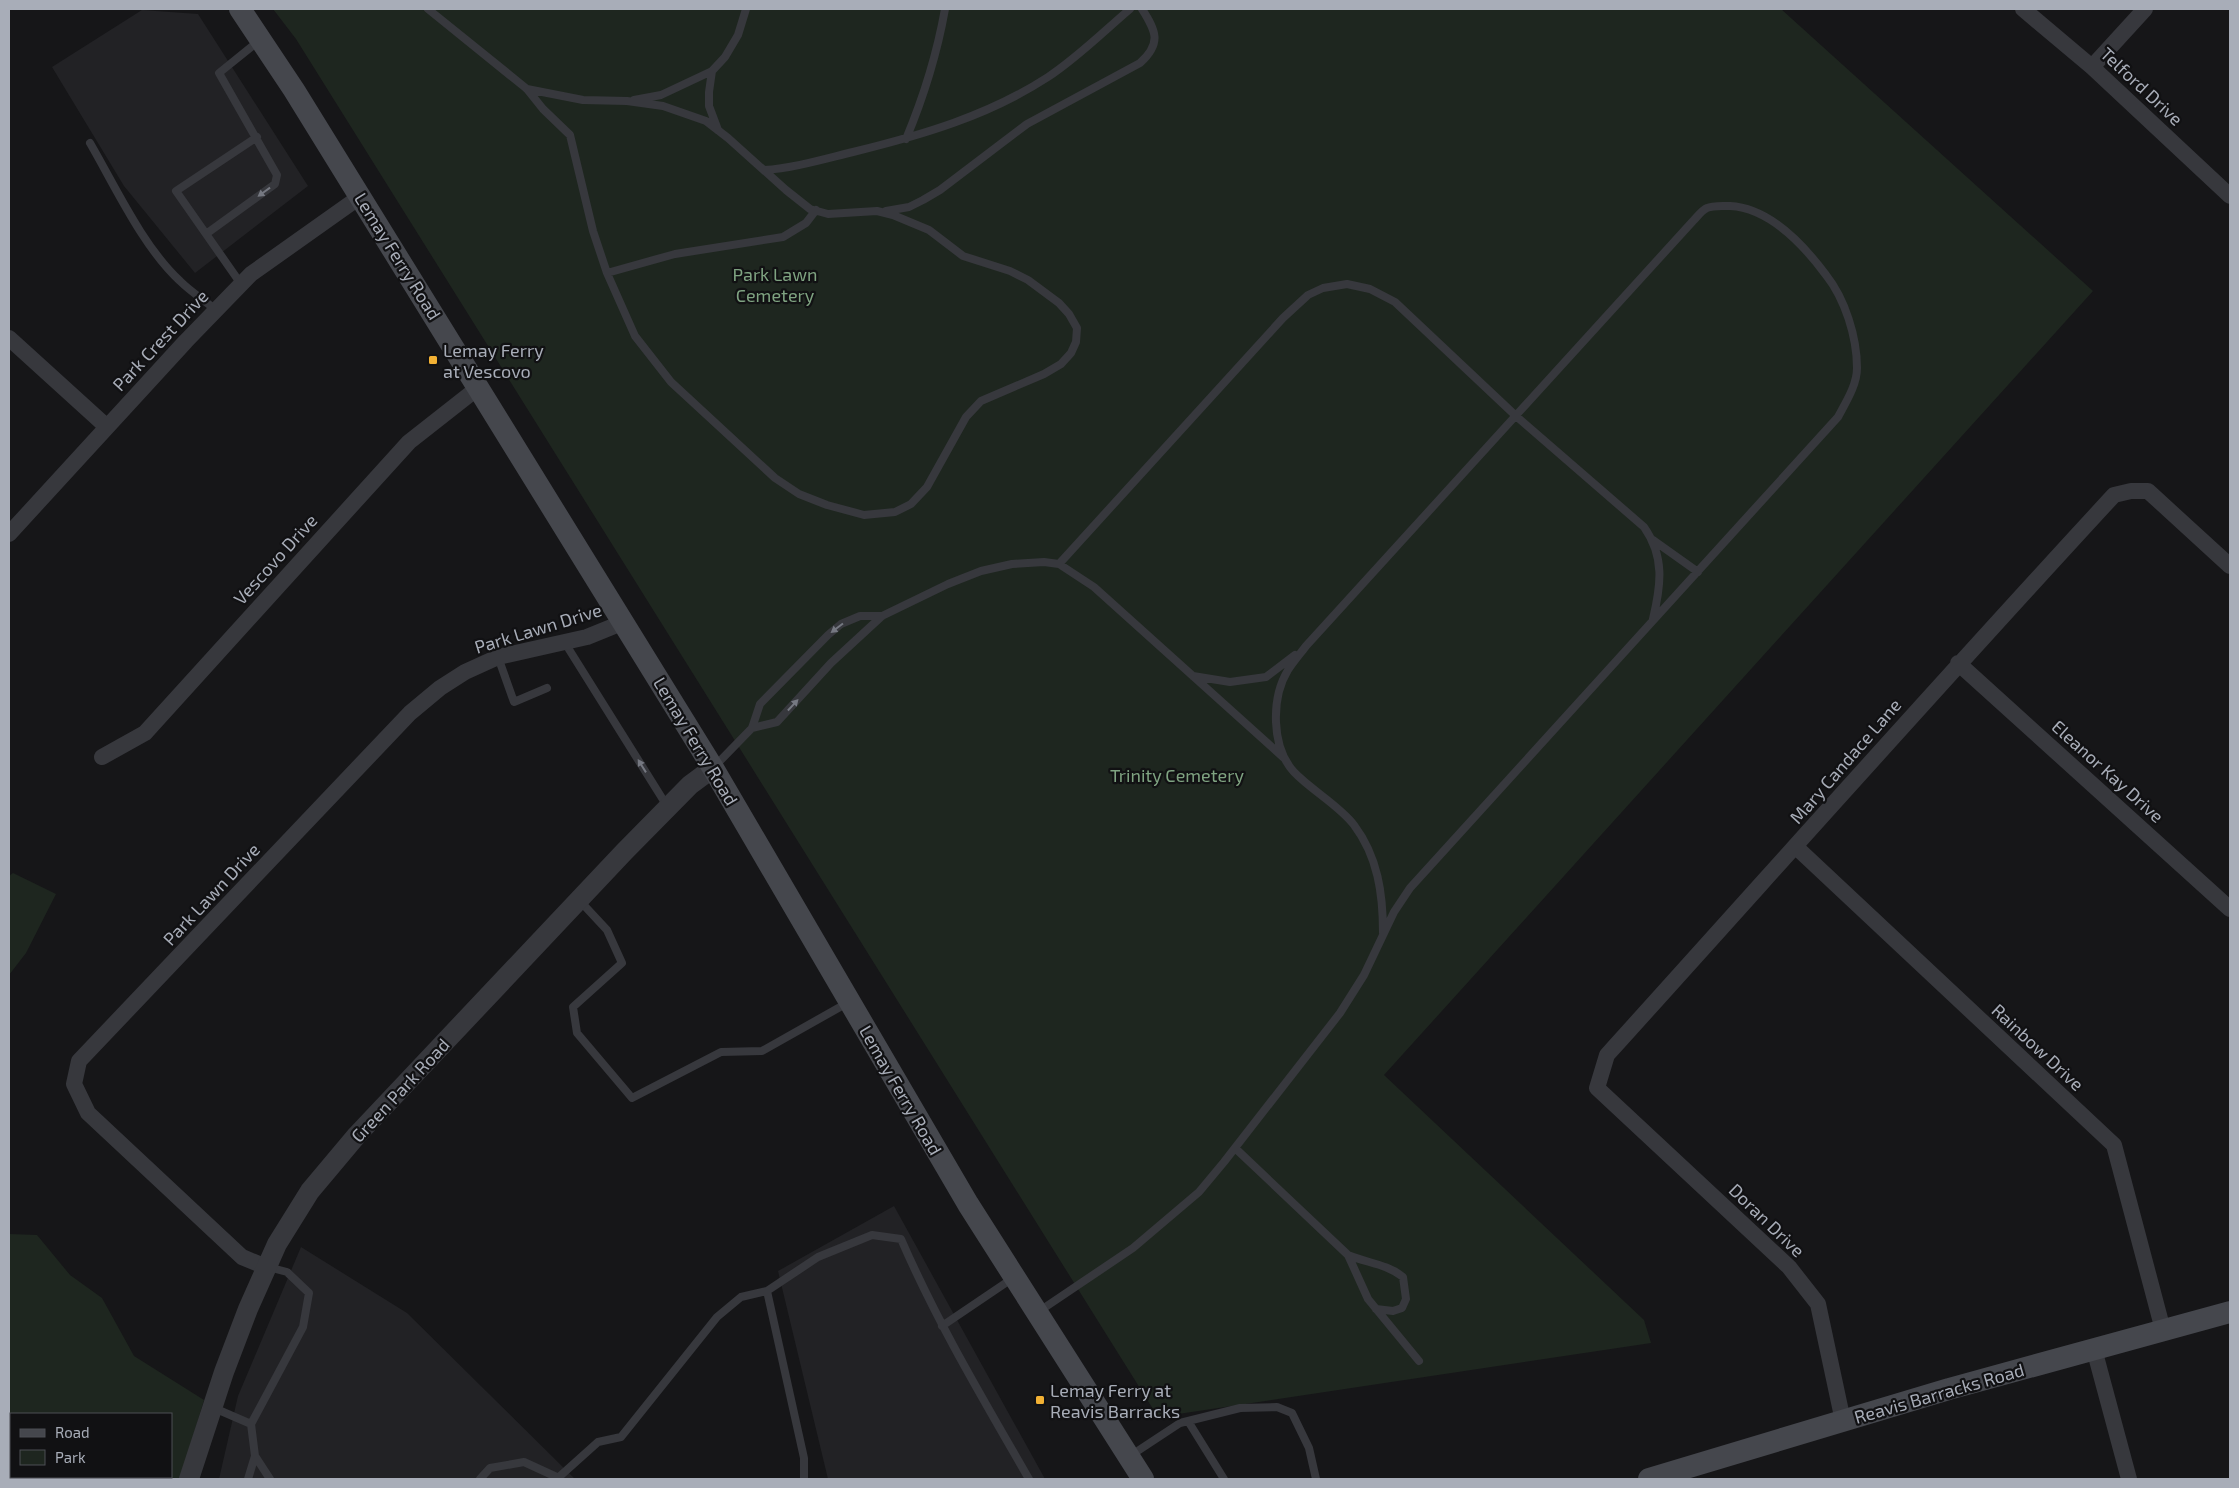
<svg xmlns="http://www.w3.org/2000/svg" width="2239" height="1488" viewBox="0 0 2239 1488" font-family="'Exo 2',sans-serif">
  <rect width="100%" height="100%" fill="#161618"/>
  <path fill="#222225" d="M142,10L198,14L308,186L195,273L124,186L52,67Z
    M894,1206L1045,1479H828L778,1271Z
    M301,1247L407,1313L575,1479H219L238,1396Z"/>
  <path fill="#1e261f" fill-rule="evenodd" d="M273,9H1781L2093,291L1384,1075L1644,1320L1651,1343L1158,1417L296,39Z
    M13,873L56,894L26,953L9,975V876Z
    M9,1234L37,1235L70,1275L102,1298L134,1356L204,1400L180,1479H9ZM11,1414H171V1477H11Z"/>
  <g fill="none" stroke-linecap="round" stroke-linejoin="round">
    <path stroke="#37383d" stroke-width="8" d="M428,9L527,89L543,109L570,135L593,231L607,273L635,336L671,382L775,478L799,494L827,505L864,515L895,512L911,504L927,487L966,417L981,401L1044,374L1061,364L1071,353L1076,342L1077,328L1069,314L1059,303L1028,280L1010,271L963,256L929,230L893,215L877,211L828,214L810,209L786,190L728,138L706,121L663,106L627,101L583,100L527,89
      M634,100L661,95L712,71
      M718,130L709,106V92L712,71L725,57L738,35L746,9
      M906,139C924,96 937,54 945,9
      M90,143C115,186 143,247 180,281C191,292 204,300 216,310
      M764,170C794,168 824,159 853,152C922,135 988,116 1048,77C1077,58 1103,32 1130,9
      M886,211L909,207L923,200L940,190L1027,124L1140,63C1162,43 1156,31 1142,9
      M206,234L275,184L277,175L219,73L260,40
      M607,273L675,254L783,237L806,223L816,210
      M241,284L176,191L257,137
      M1653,540L1698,572
      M1059,564L1283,318L1308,295L1323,288L1347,284L1370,289L1395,302L1516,416L1644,527C1665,557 1661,585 1653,619
      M565,643L667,806
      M498,657L514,702L547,688
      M1193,676L1230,682L1266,677L1295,655
      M752,728L777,722L831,663L882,616L948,584L981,571L1012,564L1044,562L1059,564L1094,587L1284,758
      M715,766L752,728L760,704L828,635L841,624L860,616H882
      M580,901L607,930L622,963L573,1007L577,1033L632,1098L721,1052L762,1051L849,1002
      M1235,1148L1348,1255L1368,1299L1419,1361
      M1348,1255C1367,1263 1387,1264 1403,1277L1406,1299L1402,1308L1393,1311L1376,1309
      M1038,1312L1133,1248L1199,1192L1224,1162L1340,1013L1364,975L1394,912L1410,888L1838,417C1846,402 1857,385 1857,368C1857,337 1845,299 1826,275C1803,244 1770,208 1730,206C1723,206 1713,205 1707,208C1702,210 1697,217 1693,221L1306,646C1300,654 1293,662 1288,670C1271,698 1271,747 1294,772C1311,790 1340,806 1354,825C1378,857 1383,894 1383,933
      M942,1326L1013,1278
      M214,1408L251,1424L255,1456L270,1479
      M1188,1421L1224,1479
      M251,1424L303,1327L309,1293L287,1272L268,1267
      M1130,1456L1180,1423L1240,1408L1277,1407L1292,1413L1309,1448L1316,1479
      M559,1477L598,1442L621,1437L717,1317L741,1297L767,1291
      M248,1479L255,1456
      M480,1479L490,1468L524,1462L561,1479
      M804,1479V1458L767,1291L818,1257L872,1235L901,1239C938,1324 983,1399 1029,1479"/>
    <path stroke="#37383d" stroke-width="16" d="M2023,9L2092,67L2230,196
      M2092,67L2145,9
      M9,338L107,427
      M9,534L186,341L251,274L361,196
      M1958,663L2230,909
      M102,757L145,733L409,442L479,387
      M1796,847L2114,1145L2163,1330
      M266,1267L242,1257L88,1113L74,1084L79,1061L410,713L440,688L465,672L498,657L587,637L624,622
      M2094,1349L2129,1479
      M1843,1421L1818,1304L1789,1267L1597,1088L1607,1055C1776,868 1943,680 2114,495L2131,491H2148L2230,566"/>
    <path stroke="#37383d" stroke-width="20" d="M189,1479L224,1372L248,1309L277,1244L310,1191L357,1135L624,852L690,785L713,768"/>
    <path stroke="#45474d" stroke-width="22" d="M240,9L294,90L713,768L968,1204L1143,1479
      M1649,1479L1949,1389L2230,1312"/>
  </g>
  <defs><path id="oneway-solid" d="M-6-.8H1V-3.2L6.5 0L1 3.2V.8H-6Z" transform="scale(1.25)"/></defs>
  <g fill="#757881">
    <use href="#oneway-solid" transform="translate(264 192) rotate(144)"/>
    <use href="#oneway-solid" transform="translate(837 628) rotate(143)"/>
    <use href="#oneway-solid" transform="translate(793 705) rotate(-47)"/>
    <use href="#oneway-solid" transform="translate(642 766) rotate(-122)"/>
  </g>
  <g fill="#f2b134" stroke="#111113" stroke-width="2">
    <rect x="428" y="355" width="10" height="10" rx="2.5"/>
    <rect x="1035" y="1395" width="10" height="10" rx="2.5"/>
  </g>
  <g text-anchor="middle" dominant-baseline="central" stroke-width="4.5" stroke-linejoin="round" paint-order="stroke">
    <g font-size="18" fill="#a8adb8" stroke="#111113">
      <text transform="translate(2142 86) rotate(43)">Telford Drive</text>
      <text transform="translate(398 256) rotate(58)">Lemay Ferry Road</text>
      <text transform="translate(160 340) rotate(-47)">Park Crest Drive</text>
      <text transform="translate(275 559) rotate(-48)">Vescovo Drive</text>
      <text transform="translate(538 628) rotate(-17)">Park Lawn Drive</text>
      <text transform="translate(696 741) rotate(59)">Lemay Ferry Road</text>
      <text transform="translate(1845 761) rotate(-49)">Mary Candace Lane</text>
      <text transform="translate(2108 771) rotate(42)">Eleanor Kay Drive</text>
      <text transform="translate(211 894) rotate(-47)">Park Lawn Drive</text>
      <text transform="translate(2038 1047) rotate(43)">Rainbow Drive</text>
      <text transform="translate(400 1090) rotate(-47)">Green Park Road</text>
      <text transform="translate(901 1090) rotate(60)">Lemay Ferry Road</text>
      <text transform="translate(1767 1220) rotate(44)">Doran Drive</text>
      <text transform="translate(1939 1393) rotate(-16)">Reavis Barracks Road</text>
    </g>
    <g font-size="18" fill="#7fa381" stroke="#111113">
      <text x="775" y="274">Park Lawn<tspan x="775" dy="21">Cemetery</tspan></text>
      <text x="1177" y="775">Trinity Cemetery</text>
    </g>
    <g font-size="18" fill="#a8adb8" stroke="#111113" text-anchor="start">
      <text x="443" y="350">Lemay Ferry<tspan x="443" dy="21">at Vescovo</tspan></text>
      <text x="1050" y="1390">Lemay Ferry at<tspan x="1050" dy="21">Reavis Barracks</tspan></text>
    </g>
  </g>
  <rect width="2239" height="1488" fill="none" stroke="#a8adb8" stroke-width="20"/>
  <rect x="10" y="1413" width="162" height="65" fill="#111113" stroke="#4d4f55"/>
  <rect x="20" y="1429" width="25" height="8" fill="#45474d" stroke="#4d4f55"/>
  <text x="55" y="1438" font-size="15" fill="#a8adb8">Road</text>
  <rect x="20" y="1450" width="25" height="15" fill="#1e261f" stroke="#4d4f55"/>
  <text x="55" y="1463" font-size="15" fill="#a8adb8">Park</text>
</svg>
